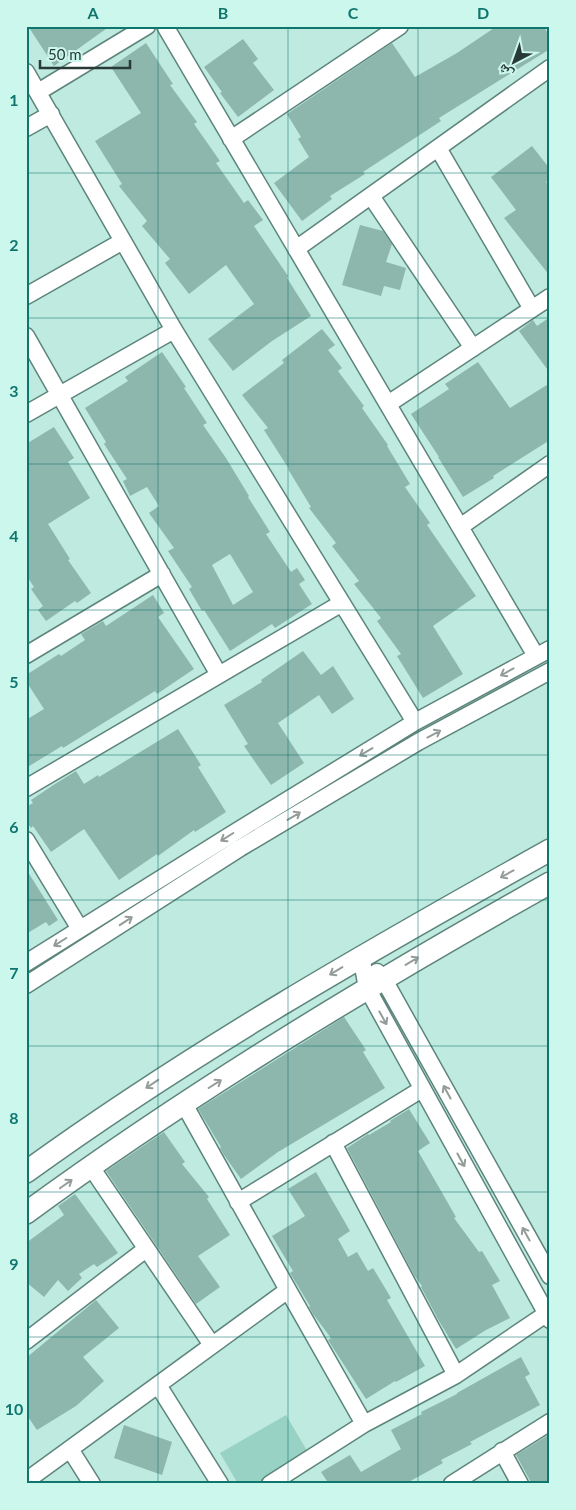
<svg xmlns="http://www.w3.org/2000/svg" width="576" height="1510" viewBox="0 0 576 1510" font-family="Lato,'Noto Naskh Arabic',sans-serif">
  <rect width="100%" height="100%" fill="#bfeadf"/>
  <path fill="#98d2c4" d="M286,1415L309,1454L258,1484H238L220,1453Z"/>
  <path fill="#8db6ad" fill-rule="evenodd" d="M28,26H110L54,66Z
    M497,26H543L550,36V49L439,118L441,121L363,172L365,174L330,196L332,199L302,221L274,183L309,157L298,139L301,137L287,114L392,43L415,77L457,53Z
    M243,39L258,59L253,63L274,90L238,117L220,93L222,92L204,67Z
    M146,43L173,84L170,85L197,122L194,124L220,161L216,163L244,203L248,200L263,220L254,226L288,276L287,278L311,316L272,341L233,371L208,339L254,304L226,265L189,294L165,263L170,259L142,226L147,221L119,186L122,184L95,141L141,113L111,67Z
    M532,146L550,169V179L546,182L550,188V276L504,218L516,210L491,177Z
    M360,225L383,231L392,244L386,262L406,268L400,290L384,286L381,296L342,285Z
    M550,317V373L519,331L533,320L537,326Z
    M322,329L335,345L328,350L342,368L338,371L364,406L362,408L388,445L387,446L410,484L405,487L430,523L427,525L476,596L433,626L463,674L423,698L397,656L401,654L377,621L381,618L354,584L359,581L332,546L336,543L309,508L311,507L288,469H289L264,430L268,428L242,395L284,363L282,360Z
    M162,352L186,387L184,388L207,423L203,425L226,458L249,496L248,497L270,532L266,534L291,572L297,568L305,580L299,584L312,604L275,628L272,624L230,651L204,610L202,611L189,589L192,587L168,551L174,548L149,513L159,506L147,487L130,496L123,481L127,479L104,444L106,442L85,408L128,381L125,377ZM230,554L253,592L233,605L212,565Z
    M478,362L510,408L550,383V440L493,476L494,478L463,497L438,457H439L411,414L449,389L445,384Z
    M54,427L74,458L68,462L90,498L48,524L70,559L68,560L91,593L77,603L75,601L46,621L38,610L43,606L31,589L34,587L26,575V444Z
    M153,595L164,613L158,617L194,669L157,694L155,691L63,748L62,746L26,768V720L44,709L26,681V675L59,654L61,656L85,640L81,634L103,621L106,626Z
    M303,651L321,675L333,666L354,699L332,714L319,695L278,723L304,763L271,785L244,746L248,744L224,705L262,682L261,680Z
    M178,729L201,765L198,767L226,812L195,832L194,830L158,856L157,854L119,880L84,829L51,852L33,826L31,828L26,821V807L33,803L31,800L55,784L76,771L84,784L98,775L99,777Z
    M26,869L58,920L49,926L46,922L26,934Z
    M344,1017L366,1050L363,1052L385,1088L278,1152L241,1179L224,1155L220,1148L221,1147L198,1109Z
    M409,1109L430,1143L418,1151L456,1217L454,1218L479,1252L482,1251L500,1281L492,1285L510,1318L486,1330L456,1349L439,1321L421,1287L422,1286L414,1275L347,1148L368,1134L369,1135L391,1122L390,1121Z
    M164,1132L185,1162L182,1164L209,1197L207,1199L230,1235L198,1256L220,1287L196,1304L106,1171Z
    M316,1172L350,1231L338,1239L348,1257L357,1252L368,1271L373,1268L391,1298L387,1300L425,1366L396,1382L395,1381L366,1399L328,1340L331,1338L313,1314L309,1307L310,1306L290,1273L293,1271L272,1236L305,1216L288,1189Z
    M75,1194L118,1253L97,1267L94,1264L79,1274L82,1278L68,1291L58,1280L44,1297L26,1282V1243L64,1215L58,1206Z
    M96,1300L119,1328L83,1357L104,1381L76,1406L37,1430L26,1414V1358Z
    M521,1357L530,1374L525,1377L540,1405L470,1442L472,1444L441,1460L443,1463L405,1484H329L321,1472L350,1455L361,1472L401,1449L391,1430L422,1414L421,1412L457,1394V1393Z
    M124,1425L172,1442L162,1475L114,1458Z
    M550,1434V1484H532L516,1455Z"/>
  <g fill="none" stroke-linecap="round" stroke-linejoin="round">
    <g stroke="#5d857c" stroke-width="19">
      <path id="minor" d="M165,26L536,656
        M26,72L174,330L415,722
        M38,92L147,26
        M26,128L51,114
        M231,139L400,26
        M438,148L532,309
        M371,196L473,348
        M296,249L550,68
        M26,296L123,241
        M26,336L219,675
        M388,404L550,297
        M26,414L174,330
        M460,527L550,464
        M26,655L162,574
        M26,788L342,603
        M26,840L80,929
        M361,956L367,988L550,1320
        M26,963L229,836L415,722L550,649
        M377,972L383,978L550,1276
        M26,985L240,848L418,742L550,671
        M333,1143L456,1375
        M91,1167L212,1345
        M238,1202L422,1089
        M288,1290L364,1424
        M26,1341L146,1249
        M158,1385L220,1484
        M502,1451L520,1484
        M26,1481L70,1449
        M92,1484L70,1449L288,1290L184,1104
        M270,1484L364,1424L456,1375L546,1314
        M452,1484L550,1422"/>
    </g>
    <g stroke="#5d857c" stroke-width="24">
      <path id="major" d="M26,1172C193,1051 371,950 550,850
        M26,1213C193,1091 370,984 550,883"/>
    </g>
    <use href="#minor" stroke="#fff" stroke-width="16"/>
    <use href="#major" stroke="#fff" stroke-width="21"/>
  </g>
  <defs><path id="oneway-shaft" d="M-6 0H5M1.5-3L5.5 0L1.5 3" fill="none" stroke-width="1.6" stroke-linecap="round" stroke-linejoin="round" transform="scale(1.25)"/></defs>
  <g stroke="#949c9a">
    <use href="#oneway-shaft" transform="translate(507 672) rotate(151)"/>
    <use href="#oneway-shaft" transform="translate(434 734) rotate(-28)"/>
    <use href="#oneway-shaft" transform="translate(366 752) rotate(149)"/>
    <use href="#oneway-shaft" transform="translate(294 816) rotate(-31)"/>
    <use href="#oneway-shaft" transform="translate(227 837) rotate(148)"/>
    <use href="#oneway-shaft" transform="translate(507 874) rotate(151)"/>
    <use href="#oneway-shaft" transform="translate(126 921) rotate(-33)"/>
    <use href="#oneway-shaft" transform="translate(60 942) rotate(148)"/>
    <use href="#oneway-shaft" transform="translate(412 961) rotate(-31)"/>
    <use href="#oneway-shaft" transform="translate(336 971) rotate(149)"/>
    <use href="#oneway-shaft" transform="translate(383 1018) rotate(61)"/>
    <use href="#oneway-shaft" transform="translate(152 1084) rotate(146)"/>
    <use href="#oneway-shaft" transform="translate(215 1084) rotate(-32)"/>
    <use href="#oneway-shaft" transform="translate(447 1092) rotate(-119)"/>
    <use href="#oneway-shaft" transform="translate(461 1160) rotate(61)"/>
    <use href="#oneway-shaft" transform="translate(66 1184) rotate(-35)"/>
    <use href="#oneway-shaft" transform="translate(526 1234) rotate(-119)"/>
  </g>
  <path fill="none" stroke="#0f766e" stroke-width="1" stroke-opacity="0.55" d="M158,26V1484M288,26V1484M418,26V1484M26,173H550M26,318H550M26,464H550M26,610H550M26,755H550M26,900H550M26,1046H550M26,1192H550M26,1337H550"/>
  <rect width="576" height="1510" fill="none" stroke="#ccf7ed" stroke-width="55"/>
  <g transform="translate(514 62) rotate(221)" stroke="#ccf7ed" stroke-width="4" paint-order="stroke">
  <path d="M0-4L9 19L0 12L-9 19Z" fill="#283a36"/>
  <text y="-8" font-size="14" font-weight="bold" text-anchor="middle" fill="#283a36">ش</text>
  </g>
  <path d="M40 60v8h90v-8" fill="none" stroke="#283a36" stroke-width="2.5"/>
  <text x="48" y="60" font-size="15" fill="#283a36" stroke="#ccf7ed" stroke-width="4" paint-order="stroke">50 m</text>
  <rect x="28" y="28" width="520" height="1454" fill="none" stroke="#0f766e" stroke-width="2"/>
  <g font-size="16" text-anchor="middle" font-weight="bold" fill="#0f766e">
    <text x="93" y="19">A</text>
    <text x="223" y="19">B</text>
    <text x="353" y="19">C</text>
    <text x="483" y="19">D</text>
    <text x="14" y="106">1</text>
    <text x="14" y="251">2</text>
    <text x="14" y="397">3</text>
    <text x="14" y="542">4</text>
    <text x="14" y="688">5</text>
    <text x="14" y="833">6</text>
    <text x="14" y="979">7</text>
    <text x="14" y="1124">8</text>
    <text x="14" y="1270">9</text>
    <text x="14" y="1415">10</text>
  </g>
</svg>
